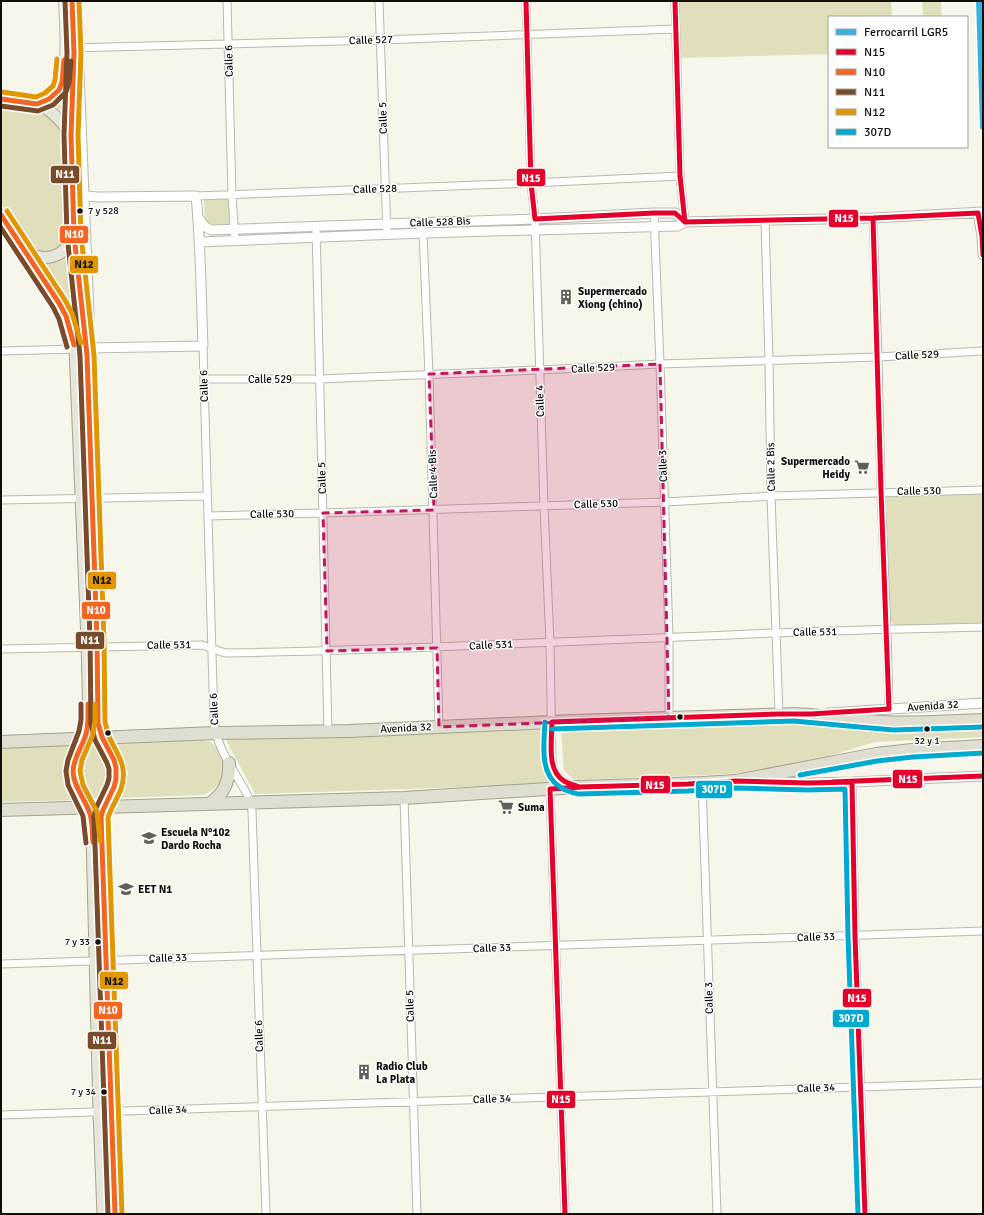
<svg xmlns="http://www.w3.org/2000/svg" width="984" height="1215" viewBox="0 0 984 1215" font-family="Signika,sans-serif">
  <rect width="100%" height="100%" fill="#f6f6eb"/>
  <path fill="#e1debb" d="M676,1H891L892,17H829V54L678,58Z
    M922,1H941L942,17H923Z
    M69,60L65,113L50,102Z
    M1,104L39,110L54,119L66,134L70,235L59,249L44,254L32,251L1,204Z
    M231,198L233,224L210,226L205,222L204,200Z
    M70,248L72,283L78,338L69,310L38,260Z
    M979,493L983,495V623L899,627L893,624L890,619L886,498L888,495Z
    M799,718L983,724V737L875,742L777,772L574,780L564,770L561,729Z
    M546,728L548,769L559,784L255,794L226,740L227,737Z
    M200,739C202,740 206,740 209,741C233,755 227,788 202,795L114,798C128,776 132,764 114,742Z
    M76,742C60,763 61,779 77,800L1,802V745Z
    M100,744C111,755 113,773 109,788C108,792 104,795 101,798L90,799L80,791L76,774L78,757L88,745Z"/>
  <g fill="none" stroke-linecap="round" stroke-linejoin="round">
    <g stroke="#b9b9b1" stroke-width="9">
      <path id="minor" d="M227,1L232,195L235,240
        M379,1L387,235
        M526,1L531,183L535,219L544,506L550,643L552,761C554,775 561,781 573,785
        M675,1L680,176L685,222
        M69,48L380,40L676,29
        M75,56L79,64L80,71L85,196L90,312L89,336
        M196,196L531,183L680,176
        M654,213L660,364L669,637V718
        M873,218L878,357L881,492L887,630L889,709
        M765,220L769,361L771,496L779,714
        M418,223L423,233L429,374L439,727
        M316,226L328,731
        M203,346L214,722C216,744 229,763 240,782C246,791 251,800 252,811L266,1214
        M1,351L79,349
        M204,379H319L539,370L660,364L878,357L983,351
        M1,500L208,496
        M208,516L323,513L665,502L771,496L983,490
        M1,649L202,645L222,652L227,653C409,650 592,640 774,633C844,630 913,629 983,627
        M852,782L855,936L865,1214
        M702,783L717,1214
        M550,789L565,1214
        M404,798L417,1214
        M1,964L983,931
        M1,1115L983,1083"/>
    </g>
    <g stroke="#b9b9b1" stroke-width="11">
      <path id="tertiary" d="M72,189L85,196L98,197L196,196C201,246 201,296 203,346L87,348
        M978,213L982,236L983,255
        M198,217C202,223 204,227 211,230L535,219L654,213H675L685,222
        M200,242L423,233L678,226L685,222L873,218L983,212
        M829,713L983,703
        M754,781L808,783L852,782L983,776"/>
    </g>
    <g stroke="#b9b9b1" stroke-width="12">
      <path id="secondary" d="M37,104C44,102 50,100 55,94C70,76 65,24 64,1
        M71,135L74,53L72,1"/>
    </g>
    <g stroke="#a5a38e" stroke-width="13">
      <path id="primary" d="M1,99C12,101 25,101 36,104C51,108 63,123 71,135L74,235L87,355L97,640L98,723L102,737L114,760L116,768V779L114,787L103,810L101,817L115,1214
        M1,215L59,303L66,316L75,349L87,640L89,723L85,738L74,762L73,772L77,789L89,813L92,835L99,1112L103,1214
        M26,252C47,263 65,257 74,235"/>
    </g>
    <g stroke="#a5a38e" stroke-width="14">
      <path id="trunk" d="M1,742L215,733L349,731L573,721L794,714C823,715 852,721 882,722C915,724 949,721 983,720
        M209,804C224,794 230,781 229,763
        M1,810L404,798L579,787L702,783L736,781L876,754L912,750L983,746"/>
    </g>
    <use href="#minor" stroke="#fefefc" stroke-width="7"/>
    <use href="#tertiary" stroke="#fefefc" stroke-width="9"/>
    <use href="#secondary" stroke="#f2f2ec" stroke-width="10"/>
    <use href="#primary" stroke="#e7e6db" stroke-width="11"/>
    <use href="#trunk" stroke="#dfded0" stroke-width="12"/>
    <g stroke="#fff" stroke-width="8">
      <path id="bus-1" d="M526,1L531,183L535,219L654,213H675L685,222L873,218L978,213L982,236L983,255
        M675,1L680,176L685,222
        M832,782L983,776
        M852,782L808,783L736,781L688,784L579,787C574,785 569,784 564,781C546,770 552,740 552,722L779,714H811L889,709C887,636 883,564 881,491C878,400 876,309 873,218
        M852,782L855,936L865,1214
        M565,1214L550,789L583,787"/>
    </g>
    <g stroke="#fff" stroke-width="8">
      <path id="bus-2" d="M72,1L74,53L71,135L74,235L87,355L97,640L98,723L102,737L114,760L116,768V779L114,787L103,810L101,817L115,1214
        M1,99L37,104L49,99L59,90L62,82L64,60
        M1,215L59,303L66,316L74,345
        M88,704C88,715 89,727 85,737C81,749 73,759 73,772C74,788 86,800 90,814C93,823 92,833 93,842"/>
    </g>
    <g stroke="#fff" stroke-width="8">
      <path id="bus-3" d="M65,1L67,53L64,135L67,235L80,356L90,640L91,724L95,740L107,763L109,769V778L107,785L96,808L94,817L108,1214
        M1,106L38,111L53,105L66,92L69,83L71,61
        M1,228L53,307L59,319L67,347
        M81,704V720L79,731L68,760L66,771L68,785L83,816L86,843"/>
    </g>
    <g stroke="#fff" stroke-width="8">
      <path id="bus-4" d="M79,1L81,53L78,135L81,235L94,355L104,640L105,722C106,726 107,730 108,734C116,754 129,765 121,789C117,799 111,808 108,818L122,1214
        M2,92L36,97L45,93L53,86L55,80L57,59
        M7,211L65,300L72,313L81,343
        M95,704V721L93,734L82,760L80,771L83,785L97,812L100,841"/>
    </g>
    <g stroke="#fff" stroke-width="8">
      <path id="bus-5" d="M545,722C544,743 539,774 560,787C565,791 572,792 578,794L688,791L736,788L808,790L845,789L848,936L858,1214
        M552,729L794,721L859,727L894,730L983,727
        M800,775L877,761L913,757L983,753"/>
    </g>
    <use href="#bus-1" stroke="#e4002b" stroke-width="5"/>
    <use href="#bus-2" stroke="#f26522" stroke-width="5"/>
    <use href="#bus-3" stroke="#7a4b2a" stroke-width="5"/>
    <use href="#bus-4" stroke="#e09701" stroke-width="5"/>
    <use href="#bus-5" stroke="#00a9ce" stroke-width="5"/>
    <g stroke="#fff" stroke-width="9">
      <path id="rail-1" d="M979,1L983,127"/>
    </g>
    <use href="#rail-1" stroke="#35b2e2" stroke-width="6"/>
  </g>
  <path fill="#c2185b" fill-opacity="0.2" stroke="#c2185b" stroke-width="3" stroke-dasharray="8 5" stroke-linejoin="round" d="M660,364L669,718L439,727L437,648L327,651L323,513L434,510L429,374Z"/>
  <defs>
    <g id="building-bare" transform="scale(1.2)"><path d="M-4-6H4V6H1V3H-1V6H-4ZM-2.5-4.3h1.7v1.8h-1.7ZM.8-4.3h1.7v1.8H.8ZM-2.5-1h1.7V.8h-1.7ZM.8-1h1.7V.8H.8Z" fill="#606058" stroke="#fff" stroke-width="2.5" paint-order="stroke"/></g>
    <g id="supermarket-bare" transform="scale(1.2)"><path d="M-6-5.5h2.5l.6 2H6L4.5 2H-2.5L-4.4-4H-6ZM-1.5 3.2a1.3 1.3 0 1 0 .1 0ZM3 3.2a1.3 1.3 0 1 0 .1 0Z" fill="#606058" stroke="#fff" stroke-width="2.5" paint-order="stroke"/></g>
    <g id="school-bare" transform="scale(1.2)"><path d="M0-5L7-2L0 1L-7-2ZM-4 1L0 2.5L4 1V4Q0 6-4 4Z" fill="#606058" stroke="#fff" stroke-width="2.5" paint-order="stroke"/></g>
  </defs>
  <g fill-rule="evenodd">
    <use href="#building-bare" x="566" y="297"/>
    <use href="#supermarket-bare" x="862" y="467"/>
    <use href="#supermarket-bare" x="506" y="807"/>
    <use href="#school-bare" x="149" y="838"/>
    <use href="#school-bare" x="126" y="889"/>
    <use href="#building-bare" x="364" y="1072"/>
  </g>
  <g fill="#100f09" stroke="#fff" stroke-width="1.5">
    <circle cx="80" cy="211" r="3.5"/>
    <circle cx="680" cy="717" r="3.5"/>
    <circle cx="927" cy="729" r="3.5"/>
    <circle cx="108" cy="733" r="3.5"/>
    <circle cx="98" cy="942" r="3.5"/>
    <circle cx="104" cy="1092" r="3.5"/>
  </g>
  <g text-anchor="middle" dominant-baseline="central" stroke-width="3" stroke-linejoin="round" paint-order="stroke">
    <g font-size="10" fill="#100f09" stroke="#fff" text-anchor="end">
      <text x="88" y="211" text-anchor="start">7 y 528</text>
      <text x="927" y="741" text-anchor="middle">32 y 1</text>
      <text x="90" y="942">7 y 33</text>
      <text x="96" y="1092">7 y 34</text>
    </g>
    <g font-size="11" fill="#100f09" stroke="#fff">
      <text transform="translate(371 40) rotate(-2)">Calle 527</text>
      <text transform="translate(229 61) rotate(-91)">Calle 6</text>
      <text transform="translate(383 118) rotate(-92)">Calle 5</text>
      <text transform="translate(375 189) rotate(-2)">Calle 528</text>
      <text transform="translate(440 222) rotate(-2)">Calle 528 Bis</text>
      <text transform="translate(917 355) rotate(-3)">Calle 529</text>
      <text transform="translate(593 368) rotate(-3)">Calle 529</text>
      <text x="270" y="379">Calle 529</text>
      <text transform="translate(204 386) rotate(-92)">Calle 6</text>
      <text transform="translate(540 401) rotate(-92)">Calle 4</text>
      <text transform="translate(663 466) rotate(-92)">Calle 3</text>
      <text transform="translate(771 467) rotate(-91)">Calle 2 Bis</text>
      <text transform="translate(433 474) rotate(-92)">Calle 4 Bis</text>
      <text transform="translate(322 478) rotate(-92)">Calle 5</text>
      <text transform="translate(919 491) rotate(-1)">Calle 530</text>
      <text transform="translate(596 504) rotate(-2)">Calle 530</text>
      <text transform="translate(272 514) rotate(-1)">Calle 530</text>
      <text transform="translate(815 632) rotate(-1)">Calle 531</text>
      <text transform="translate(169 645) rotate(-1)">Calle 531</text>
      <text transform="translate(491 645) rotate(-3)">Calle 531</text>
      <text transform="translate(933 706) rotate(-4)">Avenida 32</text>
      <text transform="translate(214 709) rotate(-93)">Calle 6</text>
      <text transform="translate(406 728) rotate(-3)">Avenida 32</text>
      <text transform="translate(816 937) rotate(-2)">Calle 33</text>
      <text transform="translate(492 948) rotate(-2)">Calle 33</text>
      <text transform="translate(168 958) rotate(-2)">Calle 33</text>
      <text transform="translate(709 998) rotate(-92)">Calle 3</text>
      <text transform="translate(410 1006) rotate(-92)">Calle 5</text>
      <text transform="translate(259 1036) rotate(-92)">Calle 6</text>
      <text transform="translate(816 1088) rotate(-2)">Calle 34</text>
      <text transform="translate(492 1099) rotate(-2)">Calle 34</text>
      <text transform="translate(168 1110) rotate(-2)">Calle 34</text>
    </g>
    <g font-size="11" font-weight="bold" fill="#100f09" stroke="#fff" text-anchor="start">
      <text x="578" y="291">Supermercado<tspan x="578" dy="13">Xiong (chino)</tspan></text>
      <text x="850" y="461" text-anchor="end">Supermercado<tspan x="850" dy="13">Heidy</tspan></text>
      <text x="518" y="807">Suma</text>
      <text x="161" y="832">Escuela N°102<tspan x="161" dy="13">Dardo Rocha</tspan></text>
      <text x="138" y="889">EET N1</text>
      <text x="376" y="1066">Radio Club<tspan x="376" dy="13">La Plata</tspan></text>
    </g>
  </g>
  <g stroke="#fff" stroke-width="1.5">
    <rect x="50" y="165" width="30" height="19" rx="4" fill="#7a4b2a"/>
    <rect x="516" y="168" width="30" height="19" rx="4" fill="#e4002b"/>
    <rect x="828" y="209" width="31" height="19" rx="4" fill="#e4002b"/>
    <rect x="59" y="225" width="30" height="19" rx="4" fill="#f26522"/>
    <rect x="69" y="255" width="30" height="19" rx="4" fill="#e09701"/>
    <rect x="87" y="571" width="30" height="19" rx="4" fill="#e09701"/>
    <rect x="81" y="601" width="30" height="19" rx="4" fill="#f26522"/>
    <rect x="75" y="631" width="30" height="19" rx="4" fill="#7a4b2a"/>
    <rect x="892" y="769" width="31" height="20" rx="4" fill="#e4002b"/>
    <rect x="640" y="775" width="31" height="19" rx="4" fill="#e4002b"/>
    <rect x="695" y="780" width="38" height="19" rx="4" fill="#00a9ce"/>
    <rect x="99" y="971" width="30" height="19" rx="4" fill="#e09701"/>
    <rect x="842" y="988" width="30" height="20" rx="4" fill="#e4002b"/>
    <rect x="93" y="1001" width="30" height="19" rx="4" fill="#f26522"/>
    <rect x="832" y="1009" width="38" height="19" rx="4" fill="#00a9ce"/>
    <rect x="87" y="1031" width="30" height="19" rx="4" fill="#7a4b2a"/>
    <rect x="546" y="1090" width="30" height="19" rx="4" fill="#e4002b"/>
  </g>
  <g font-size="11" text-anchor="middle" font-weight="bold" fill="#fff">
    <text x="65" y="178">N11</text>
    <text x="531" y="182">N15</text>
    <text x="844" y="222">N15</text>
    <text x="74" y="238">N10</text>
    <text x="96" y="614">N10</text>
    <text x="90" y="644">N11</text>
    <text x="908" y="783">N15</text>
    <text x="655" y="789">N15</text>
    <text x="714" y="793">307D</text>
    <text x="857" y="1002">N15</text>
    <text x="108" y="1014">N10</text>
    <text x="851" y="1022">307D</text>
    <text x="102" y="1044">N11</text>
    <text x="561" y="1103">N15</text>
  </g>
  <g font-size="11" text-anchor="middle" font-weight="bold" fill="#111">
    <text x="84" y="268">N12</text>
    <text x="102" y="584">N12</text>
    <text x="114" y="985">N12</text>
  </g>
  <rect width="984" height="1215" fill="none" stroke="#100f09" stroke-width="4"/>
  <rect x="828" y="16" width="140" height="132" fill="#ffffff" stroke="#9f9f9d"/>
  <rect x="836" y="29" width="20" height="6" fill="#35b2e2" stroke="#9f9f9d"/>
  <text x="864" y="36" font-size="12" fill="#100f09">Ferrocarril LGR5</text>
  <rect x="836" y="49" width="20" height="6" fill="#e4002b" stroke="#9f9f9d"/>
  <text x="864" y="56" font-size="12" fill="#100f09">N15</text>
  <rect x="836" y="69" width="20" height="6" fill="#f26522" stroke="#9f9f9d"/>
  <text x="864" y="76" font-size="12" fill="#100f09">N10</text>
  <rect x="836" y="89" width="20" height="6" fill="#7a4b2a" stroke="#9f9f9d"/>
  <text x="864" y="96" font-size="12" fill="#100f09">N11</text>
  <rect x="836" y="109" width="20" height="6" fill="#e09701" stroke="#9f9f9d"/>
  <text x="864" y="116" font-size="12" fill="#100f09">N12</text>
  <rect x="836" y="129" width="20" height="6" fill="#00a9ce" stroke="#9f9f9d"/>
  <text x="864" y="136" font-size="12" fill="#100f09">307D</text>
</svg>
